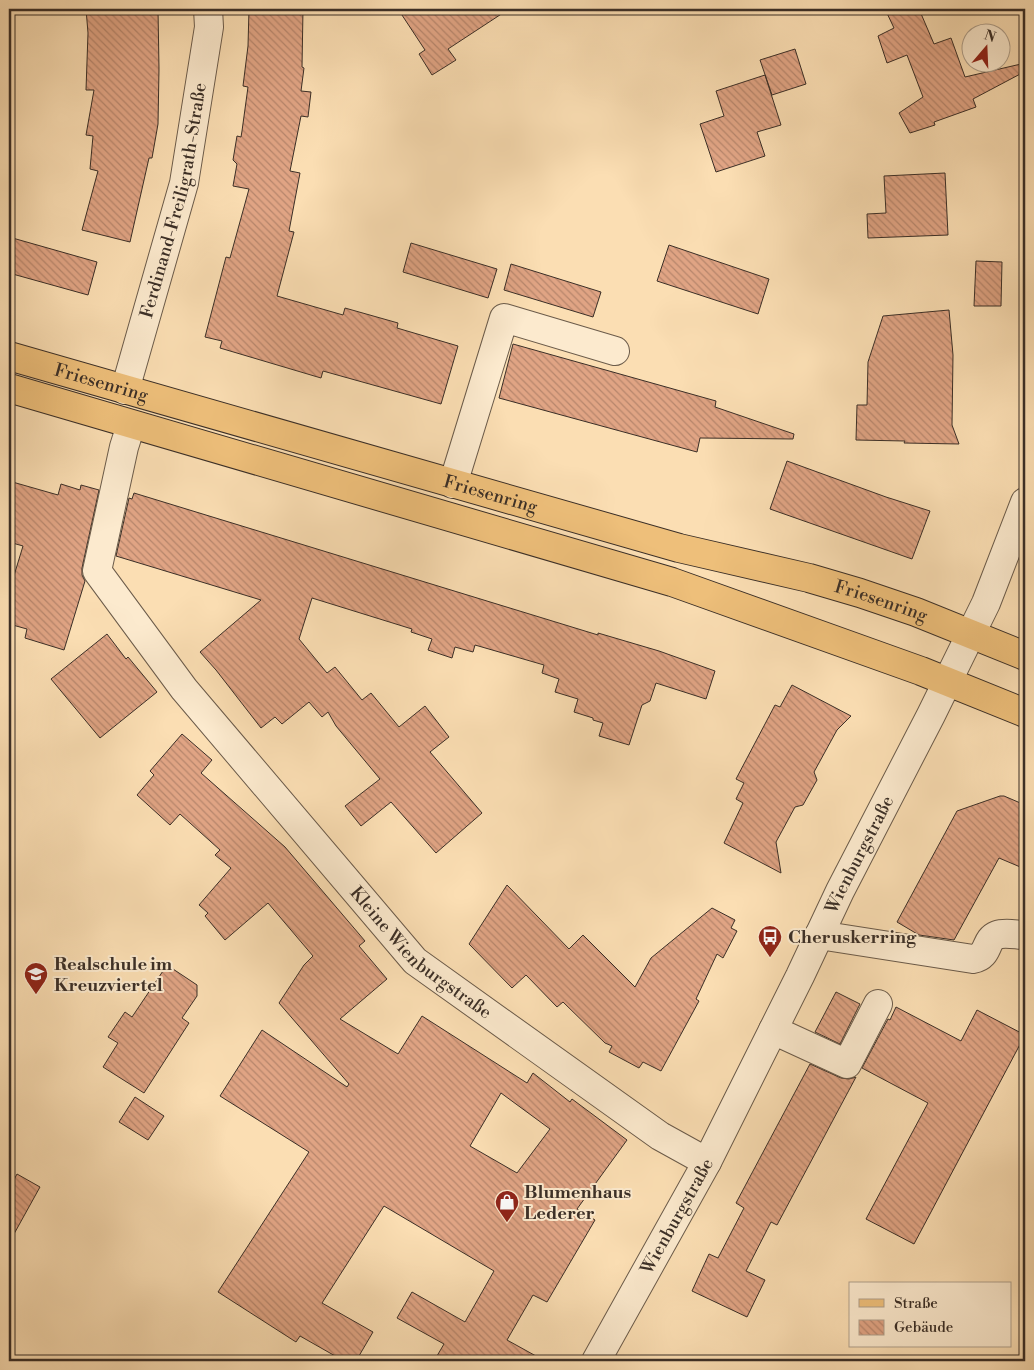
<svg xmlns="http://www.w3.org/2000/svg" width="1034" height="1370" viewBox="0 0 1034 1370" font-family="'Libre Bodoni',serif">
  <defs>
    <pattern id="building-back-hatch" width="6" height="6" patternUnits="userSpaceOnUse" patternTransform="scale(1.25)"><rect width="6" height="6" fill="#e0a484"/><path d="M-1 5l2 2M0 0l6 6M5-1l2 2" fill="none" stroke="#b7866c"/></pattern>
  </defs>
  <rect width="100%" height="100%" fill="#fbdeb3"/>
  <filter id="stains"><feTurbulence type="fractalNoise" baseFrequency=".004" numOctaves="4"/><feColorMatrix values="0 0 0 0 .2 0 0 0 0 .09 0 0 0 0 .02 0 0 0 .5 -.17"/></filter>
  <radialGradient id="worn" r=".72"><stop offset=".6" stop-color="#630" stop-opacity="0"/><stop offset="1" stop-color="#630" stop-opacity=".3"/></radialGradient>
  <path fill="url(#building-back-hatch)" stroke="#3b2f27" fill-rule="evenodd" d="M86,9H158L159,69L158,124L152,158H149L130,242L82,230L98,171L90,169L93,136L86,135L94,90H86L88,33Z
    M249,9H303L302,67L304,68L301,91L311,92L308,117L301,116L290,171L300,173L289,231L294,232L277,296L343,315L345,308L398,323L397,328L458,346L441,404L323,371L321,378L220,348L222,341L205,337L226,257L230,258L249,189L233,186L237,164L233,160L237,136L241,137L242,131L248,87L243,86L248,46Z
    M398,9H509L448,49L456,60L432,75L419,54L425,50Z
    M885,9H919L934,44L951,38L965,77L1021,64L1024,72L973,99L976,107L934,122L935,125L910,133L899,113L923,97L907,55L887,63L878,36L894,28Z
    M795,49L806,84L772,95L760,60Z
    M765,75L781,125L757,132L765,156L716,172L700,124L724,116L716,91Z
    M945,173L948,235L868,238L867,214L886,213L884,176Z
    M9,237L97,262L88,295L9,273Z
    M411,243L497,269L488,298L403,272Z
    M669,245L769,279L758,314L657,281Z
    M976,261L1002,262L1001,306H974Z
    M511,264L601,292L593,317L504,290Z
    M949,310L953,355L952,425L959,444L904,443L905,441L856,440L857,405H867L868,362L883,316Z
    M513,344L716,401L715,407L794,434L793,439L700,438L697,452L499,398Z
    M787,461L886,497L930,511L912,559L770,509Z
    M9,481L58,495L61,484L80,490L81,485L99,490L82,568V575L85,581L64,650L25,638L27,629L9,624V592L23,546L9,542Z
    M134,493L598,635V633L659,651L715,671L706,699L656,683L650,701L642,705L629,745L599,736L603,723L593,720V718L574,712L578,699L555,692L559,679L542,673L544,665L475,645L473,652L455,647L452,658L428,650L432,639L411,632L412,629L312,598L299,639L327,673L335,667L362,700L371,693L399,727L425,706L449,737L430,752L482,813L436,853L391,802L361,826L345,806L380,779L336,726L328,712L322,717L309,702L282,724L275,717L261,728L216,670L200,652L261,600L116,556L129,498L132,499Z
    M107,634L126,659L128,657L157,692L100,738L51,679Z
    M792,685L851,716L837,730L814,772L817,780L803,805L795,807L776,842L781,873L724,843L743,803L736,799L744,783L736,779L775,705L780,707Z
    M182,734L212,760L201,773L285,847L365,941L359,946L387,979L340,1019L398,1054L422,1016L527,1083L533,1073L570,1102L572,1099L627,1140L577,1209L595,1220L547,1302L533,1295L507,1340L545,1361H434L444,1344L397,1318L412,1292L465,1322L494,1271L384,1206L322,1303L373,1332L356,1361H344L300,1336L296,1342L218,1292L309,1152L220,1096L262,1030L347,1087L349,1084L279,1003L304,965L313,956L268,903L225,940L205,916L208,913L199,905L231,868L215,855L220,850L180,814L170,825L137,795L154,775L150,771ZM501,1093L550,1129L517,1173L470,1146Z
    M1000,796H1004L1025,805V869L999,858L954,940L919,935L897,922L957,811Z
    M507,885L569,949L583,935L635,987L651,958L712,908L735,920L731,928L737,931L723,958L717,954L696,999L699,1001L661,1071L643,1062L639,1068L609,1052L612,1046L605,1043L563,1002L557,1007L526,975L512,988L469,944Z
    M167,965L197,985V996L182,1018L189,1023L144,1093L103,1067L118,1043L108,1037L125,1012L132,1017Z
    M836,992L860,1004L840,1044L815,1032Z
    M896,1007L961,1041L977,1010L1025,1035L914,1244L866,1219L928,1103L862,1068L888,1019L890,1020Z
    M810,1064L841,1078L849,1079L856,1077L777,1225L771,1222L746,1271L765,1280L747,1317L692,1291L709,1254L718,1258L744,1208L736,1203Z
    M135,1097L164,1116L148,1140L119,1122Z
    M17,1174L40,1187L9,1243V1189Z"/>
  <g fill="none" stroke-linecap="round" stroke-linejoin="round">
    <g stroke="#6b5b4a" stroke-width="30">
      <g id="minor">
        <path id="s1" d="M125,390L184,183L209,27L208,9"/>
        <path id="s2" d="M131,425L124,447L97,571L184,689L415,961L660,1136L707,1162"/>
        <path d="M453,484L504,318L615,351"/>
        <path d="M819,935L973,959C990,956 984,940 997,935C1005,932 1017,935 1025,935"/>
        <path d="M773,1030L847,1064L878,1004"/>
        <path id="s3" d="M596,1361L707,1162L800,976L840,891L931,715L986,603L1025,502"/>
      </g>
    </g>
    <g stroke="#3b2f27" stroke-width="30">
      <g id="major">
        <path id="s4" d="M9,356L679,548L809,578L860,593L916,612L1025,656"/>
        <path d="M9,388L672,582L921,671L1025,713"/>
      </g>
    </g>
    <use href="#minor" stroke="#fceace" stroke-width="28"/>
    <use href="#major" stroke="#eebf7a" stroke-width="28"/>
  </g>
  <defs>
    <g id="bus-pin" transform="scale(1.25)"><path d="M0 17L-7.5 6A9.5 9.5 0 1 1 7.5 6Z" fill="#8f2418" stroke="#fceace"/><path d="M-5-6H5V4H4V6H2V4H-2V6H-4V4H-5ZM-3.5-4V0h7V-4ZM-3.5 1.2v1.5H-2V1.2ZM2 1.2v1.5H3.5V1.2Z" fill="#fff"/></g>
    <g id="school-pin" transform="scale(1.25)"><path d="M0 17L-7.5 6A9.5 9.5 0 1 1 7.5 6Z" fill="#8f2418" stroke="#fceace"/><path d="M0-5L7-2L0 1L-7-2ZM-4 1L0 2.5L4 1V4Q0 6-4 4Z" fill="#fff"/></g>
    <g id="shop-pin" transform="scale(1.25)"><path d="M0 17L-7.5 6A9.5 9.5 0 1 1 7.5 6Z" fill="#8f2418" stroke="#fceace"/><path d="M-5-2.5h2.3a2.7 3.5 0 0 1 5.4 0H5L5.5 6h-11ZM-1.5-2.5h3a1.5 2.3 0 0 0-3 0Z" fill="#fff"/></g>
  </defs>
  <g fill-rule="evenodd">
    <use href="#bus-pin" x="770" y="937"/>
    <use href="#school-pin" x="36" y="974"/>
    <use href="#shop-pin" x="507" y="1202"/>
  </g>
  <g text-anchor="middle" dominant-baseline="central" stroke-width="4" stroke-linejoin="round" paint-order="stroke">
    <g font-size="18" fill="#3b2f27" stroke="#fceace">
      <text stroke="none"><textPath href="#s1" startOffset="196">Ferdinand-Freiligrath-Straße</textPath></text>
      <text stroke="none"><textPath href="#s4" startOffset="96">Friesenring</textPath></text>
      <text stroke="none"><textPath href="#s4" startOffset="501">Friesenring</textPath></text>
      <text stroke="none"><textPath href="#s4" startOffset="906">Friesenring</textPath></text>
      <text stroke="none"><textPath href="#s3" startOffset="571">Wienburgstraße</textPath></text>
      <text stroke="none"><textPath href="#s2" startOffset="652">Kleine Wienburgstraße</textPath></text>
      <text stroke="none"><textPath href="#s3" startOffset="166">Wienburgstraße</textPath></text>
    </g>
    <g font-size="18" font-weight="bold" fill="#3b2f27" stroke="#fceace" text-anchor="start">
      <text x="788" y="937">Cheruskerring</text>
      <text x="54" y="964">Realschule im<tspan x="54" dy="21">Kreuzviertel</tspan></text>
      <text x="524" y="1192">Blumenhaus<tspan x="524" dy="21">Lederer</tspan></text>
    </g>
  </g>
  <rect width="1034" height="1370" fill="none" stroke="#fbdeb3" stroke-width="30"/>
  <rect x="10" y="10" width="1014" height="1350" fill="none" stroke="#3b2f27" stroke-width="2.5"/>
  <rect x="15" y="15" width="1004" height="1340" fill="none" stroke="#3b2f27"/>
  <rect x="849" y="1282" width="162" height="65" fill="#fceace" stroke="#af9f8b"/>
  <rect x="859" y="1299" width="25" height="8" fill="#eebf7a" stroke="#af9f8b"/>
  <text x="894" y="1308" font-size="15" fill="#3b2f27">Straße</text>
  <rect x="859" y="1320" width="25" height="15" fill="url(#building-back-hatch)" stroke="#af9f8b"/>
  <text x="894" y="1332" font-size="15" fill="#3b2f27">Gebäude</text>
  <g transform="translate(986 48) rotate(19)"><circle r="24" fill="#fceace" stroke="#af9f8b"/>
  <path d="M0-4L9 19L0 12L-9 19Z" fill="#8f2418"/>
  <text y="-8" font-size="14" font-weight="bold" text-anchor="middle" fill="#3b2f27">N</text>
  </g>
  <rect width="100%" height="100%" filter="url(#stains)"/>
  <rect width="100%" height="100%" fill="url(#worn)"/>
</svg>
